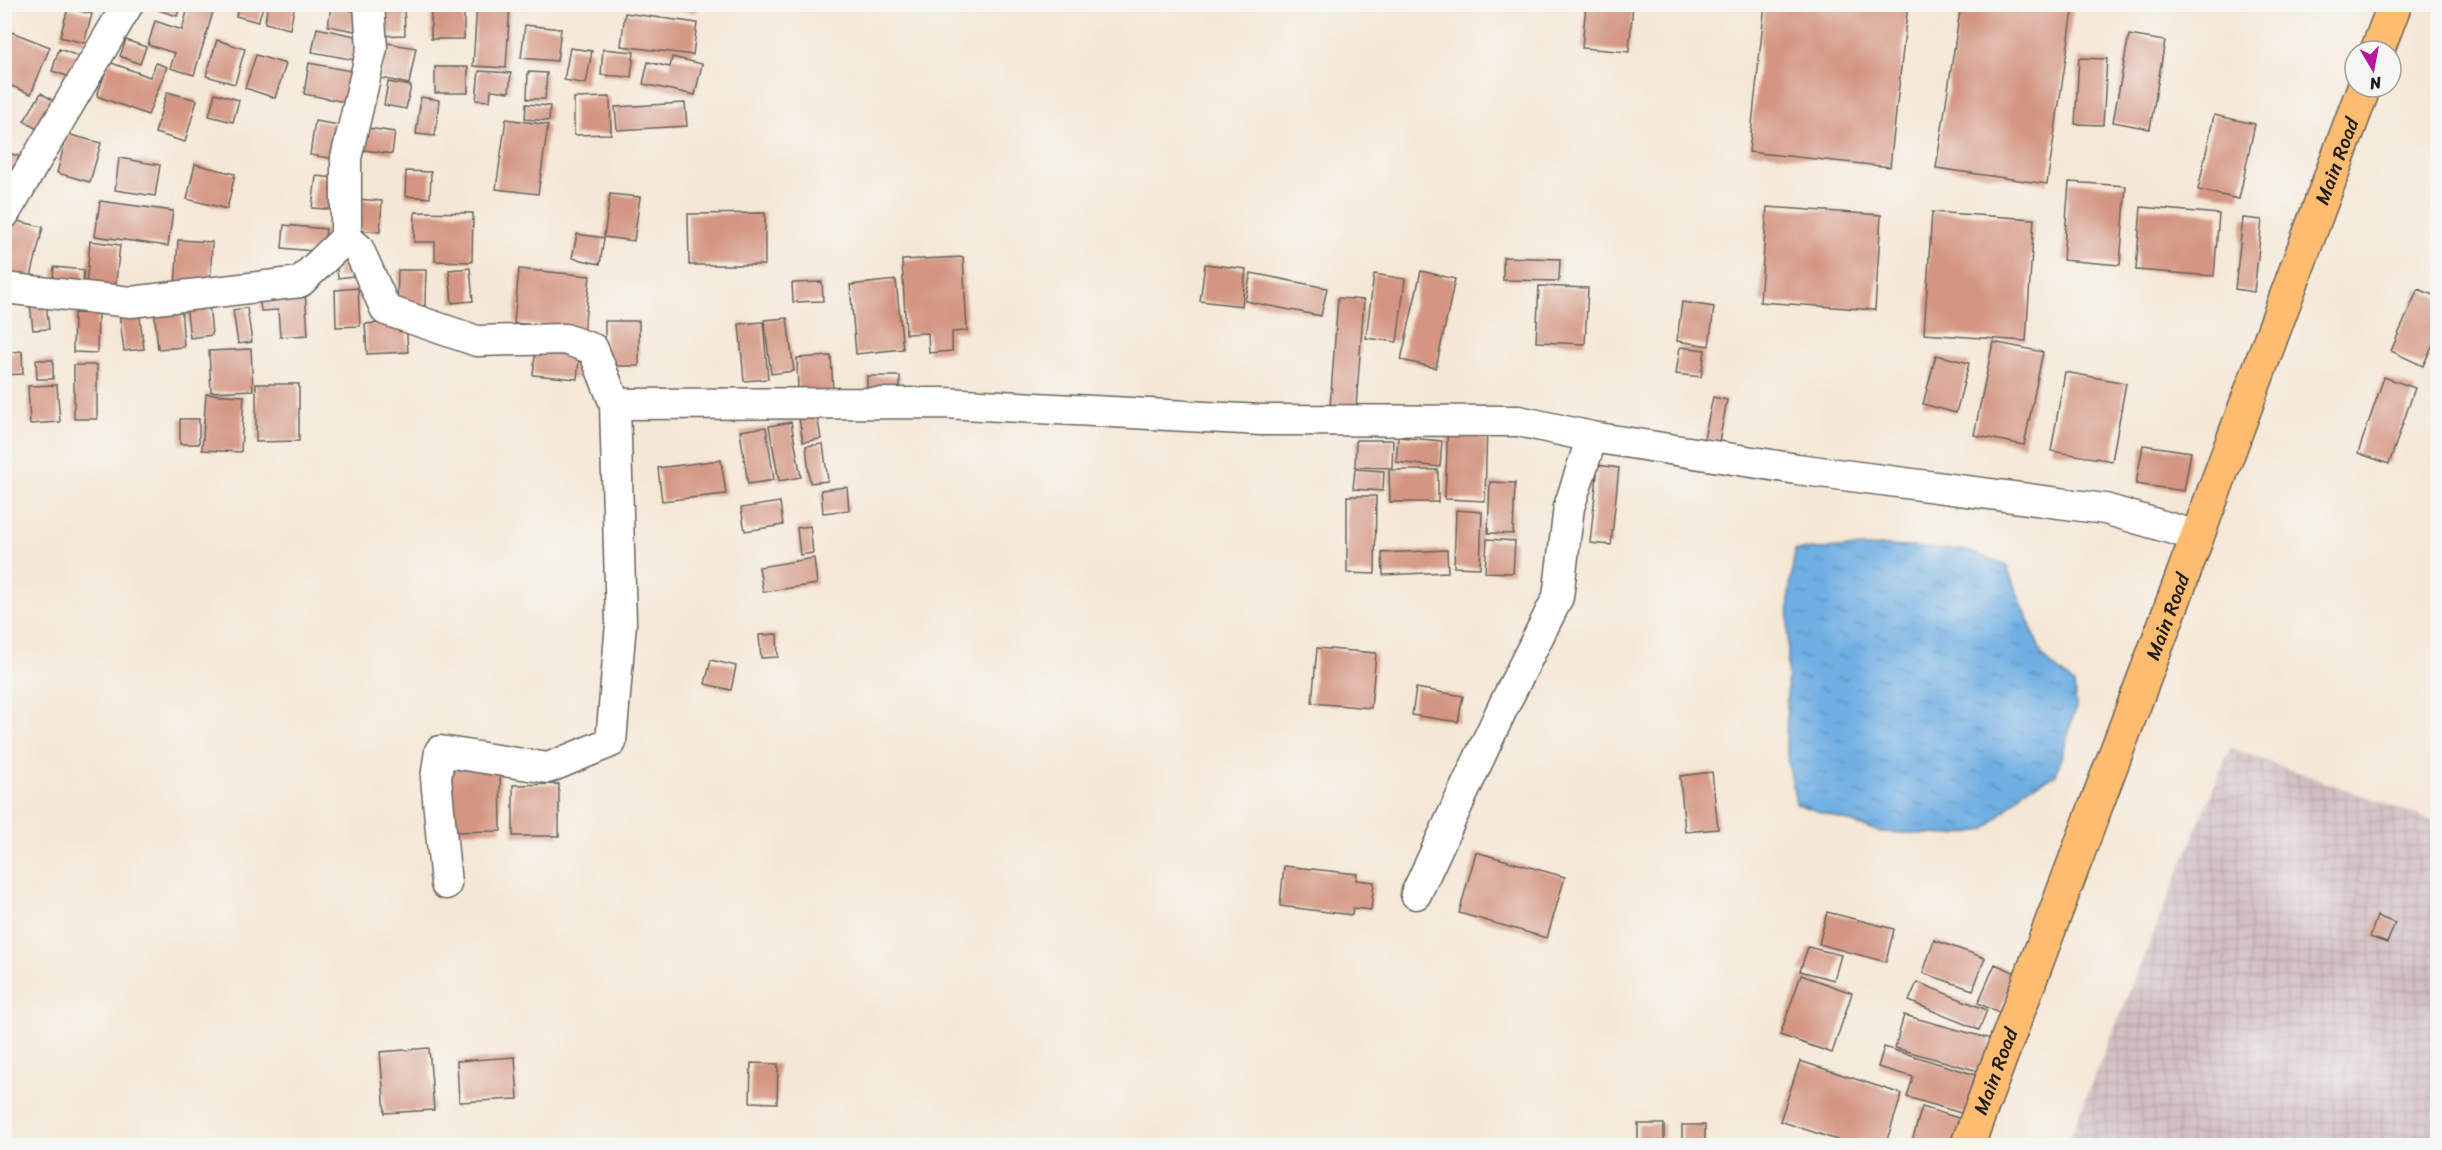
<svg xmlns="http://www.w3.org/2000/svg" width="2442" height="1150" viewBox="0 0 2442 1150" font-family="Sriracha,sans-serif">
  <defs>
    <pattern id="industrial-grid" width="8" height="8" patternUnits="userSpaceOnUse" patternTransform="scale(1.5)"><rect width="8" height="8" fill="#d2bec3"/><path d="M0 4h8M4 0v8" fill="none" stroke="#b4a3a7"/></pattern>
    <pattern id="water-ripples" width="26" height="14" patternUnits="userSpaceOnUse" patternTransform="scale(1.5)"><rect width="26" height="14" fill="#6fafe3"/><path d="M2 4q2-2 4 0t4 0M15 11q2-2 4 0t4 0" fill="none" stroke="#5a8eb7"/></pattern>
  </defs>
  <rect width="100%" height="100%" fill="#f6f6f2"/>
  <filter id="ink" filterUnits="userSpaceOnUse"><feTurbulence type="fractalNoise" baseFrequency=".0167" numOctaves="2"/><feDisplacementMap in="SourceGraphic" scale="12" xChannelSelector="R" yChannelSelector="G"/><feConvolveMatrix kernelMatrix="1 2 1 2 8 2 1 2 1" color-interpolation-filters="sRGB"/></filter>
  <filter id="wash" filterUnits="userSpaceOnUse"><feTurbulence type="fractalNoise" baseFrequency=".008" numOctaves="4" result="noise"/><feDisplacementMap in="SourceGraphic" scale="24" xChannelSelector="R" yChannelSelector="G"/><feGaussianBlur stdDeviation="1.35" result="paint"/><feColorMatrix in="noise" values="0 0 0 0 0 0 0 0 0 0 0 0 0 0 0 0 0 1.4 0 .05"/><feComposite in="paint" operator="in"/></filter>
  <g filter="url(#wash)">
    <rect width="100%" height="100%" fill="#f5e7d5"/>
    <path fill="url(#industrial-grid)" d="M2230,748L2437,822V1145L2066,1146Z"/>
    <path fill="url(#water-ripples)" stroke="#466680" stroke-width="1.5" d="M1887,546L1965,550L2006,565L2043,657L2074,684L2076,707L2056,775L2026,789L1985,830L1952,835L1880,832L1796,804L1786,748L1789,594L1795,550Z"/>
    <g id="blocks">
      <path fill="#d49682" d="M156,4H181L177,16L155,9Z
        M189,4L214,9L194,75L170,68L175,53L148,45L155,21L182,30Z
        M239,4H264L258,22L236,16Z
        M268,4H295L290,29L265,23Z
        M375,4H404L405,35L377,36Z
        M431,4H464V39H431Z
        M477,4H510L506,68L473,66Z
        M659,4H696V12L659,9Z
        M1586,4H1633L1629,52L1582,48Z
        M1765,4H1908L1890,167L1749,152Z
        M1961,4H2074L2047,184L1936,168Z
        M331,7L358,12L355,31L328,26Z
        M68,8L92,14L84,43L60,37Z
        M625,13L697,23L693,55L621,46Z
        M525,25L561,29L557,61L521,58Z
        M317,28L360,37L355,60L312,52Z
        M9,31L50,47L31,94L4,83V42Z
        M2129,35L2165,41L2150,129L2113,122Z
        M126,40L146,47L140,64L120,56Z
        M217,40L245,49L235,84L206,76Z
        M387,43L416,48L409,84L381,78Z
        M570,48L592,51L586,84L564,80Z
        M59,49L81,57L73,78L52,71Z
        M603,49L634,52L631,77L601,75Z
        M256,55L286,64L275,98L245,88Z
        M672,57L702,64L695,95L643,84L648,62L670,67Z
        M2079,58L2107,59L2103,125L2075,124Z
        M109,62L150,77L156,63L167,67L148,115L97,96Z
        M309,63L351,71L345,102L304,94Z
        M435,67H468V93H435Z
        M479,71L511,73L509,92L491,90L490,101L476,100Z
        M528,72L547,73L545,99H527Z
        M388,82L411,86L406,109L384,105Z
        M167,92L197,100L185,142L155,133Z
        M41,93L57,103L40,131L24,121Z
        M215,93L239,100L233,122L209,116Z
        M421,97L439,100L435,136L416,134Z
        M610,97L611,134L574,135V98Z
        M685,103L687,126L617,130L615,107Z
        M526,104L550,106L549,121L525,119Z
        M2214,115L2255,124L2239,199L2198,190Z
        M506,119L548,125L538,194L496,189Z
        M315,121L346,126L341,160L310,155Z
        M361,127L395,132L392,154L358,149Z
        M67,134L101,143L90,182L57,173Z
        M4,152L19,156L5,200H4Z
        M119,158L160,165L155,196L115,190Z
        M195,164L235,174L227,209L187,199Z
        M406,171L431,172L430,198L405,196Z
        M316,176L344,179L341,210L312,208Z
        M2069,182L2126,186L2120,265L2063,260Z
        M610,194L640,197L634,241L604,237Z
        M357,199L382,201L380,232L355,230Z
        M100,201L173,211L168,246L95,236Z
        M1767,207L1881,215L1875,310L1760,302Z
        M2141,207L2219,214L2214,276L2136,270Z
        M415,212L473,213L472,262L435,261V242H414Z
        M1932,212L2034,219L2026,341L1924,334Z
        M765,213V265H689L688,214Z
        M2243,218L2262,220L2254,292L2235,289Z
        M13,220L43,227L30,281L4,276V257Z
        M284,225L326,229L323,252L282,248Z
        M577,234L604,238L600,264L572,258Z
        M178,240L212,242L210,288L175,286Z
        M90,241L120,245L115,290L86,287Z
        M963,257L967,331L952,332V351L929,353L928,333L906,334L902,260Z
        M1503,257L1560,259L1559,281L1503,280Z
        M359,258L361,275L338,278L336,261Z
        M1205,264L1246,269L1242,306L1200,301Z
        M54,267L84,270L82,291L52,288Z
        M470,268L473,301L452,303L449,270Z
        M519,269L590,276L584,330L514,323Z
        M398,270H426L425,306L397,305Z
        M1421,271L1455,279L1436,368L1401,360Z
        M1251,273L1327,288L1321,316L1245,301Z
        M1374,274L1405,279L1397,342L1366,338Z
        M896,280L903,349L856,354L850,285Z
        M822,282L823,301L793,302L792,283Z
        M1539,286L1588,288L1585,344L1536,342Z
        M358,288L360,326L336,327L335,290Z
        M2418,289L2438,297V333L2423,366L2391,351Z
        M305,291L308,335L280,337L278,310L261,311L259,295Z
        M1338,298L1364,300L1356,408L1330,407Z
        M46,302L49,329L33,330L30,304Z
        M209,302L212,335L190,338L186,305Z
        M1682,302L1714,307L1709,346L1677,341Z
        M181,305L184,347L158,349L154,307Z
        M247,308L252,342L238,344L233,310Z
        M139,310L144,349L124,351L119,313Z
        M74,313L98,314L97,353L73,352Z
        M787,318L794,371L771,374L764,320Z
        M406,321L408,352L367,354L365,324Z
        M605,321H639V366H605Z
        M763,322L768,379L744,381L739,324Z
        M1993,342L2043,352L2024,445L1974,435Z
        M536,346L580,350L577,379L533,375Z
        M1680,347L1705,350L1701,377L1676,374Z
        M251,349L253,390L211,392L209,351Z
        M22,351L23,374L4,375V353Z
        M1936,355L1969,363L1956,413L1923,404Z
        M831,356L833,392L798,394L797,358Z
        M36,360H53V379H37Z
        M74,365H97V419H74Z
        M2065,372L2126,383L2112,461L2051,451Z
        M867,376H900V395H867Z
        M2384,377L2415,388L2389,464L2358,453Z
        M256,384H299V441L256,442Z
        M57,385L60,422L30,424L28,386Z
        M206,394L244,396L241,452L202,450Z
        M1713,397L1727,400L1719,442L1704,439Z
        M816,410L821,439L803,442L798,413Z
        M180,419H199V444H180Z
        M791,422L801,477L779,481L769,426Z
        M1448,422L1487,423L1485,501L1445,499Z
        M766,427L774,480L748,484L740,431Z
        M1398,437L1442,441L1440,467L1396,462Z
        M1356,440H1393L1392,468L1355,467Z
        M823,444L828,481L810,483L806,446Z
        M2143,445L2191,452L2184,491L2136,484Z
        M721,460L726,494L662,501L658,468Z
        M1598,465L1619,468L1611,545L1590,543Z
        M1355,469L1384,471L1383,491L1353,489Z
        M1389,470H1438V502H1390Z
        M1490,482L1515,483L1513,534L1488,533Z
        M847,487L849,510L823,513L821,490Z
        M1347,496H1376L1375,574L1347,573Z
        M780,502L783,525L745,531L741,508Z
        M1456,510L1482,512L1480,568L1454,567Z
        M810,526L813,553L800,555L797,528Z
        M1487,539L1515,541L1513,573L1485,572Z
        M1447,550L1448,572L1383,575L1382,553Z
        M814,558L817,584L763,592L759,567Z
        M777,634L778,657L761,658L759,635Z
        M1317,648L1376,653L1371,708L1312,703Z
        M711,660L736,666L731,690L705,684Z
        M1416,688L1463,696L1458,722L1412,715Z
        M447,767H500L501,831L448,832Z
        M1712,772L1718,829L1685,832L1680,776Z
        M559,784V836H513V785Z
        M1476,852L1565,877L1547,938L1459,913Z
        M1284,866L1357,874L1356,880L1374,882L1371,910L1353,908L1352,915L1280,906Z
        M1827,912L1894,929L1886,962L1819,944Z
        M2377,916L2395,923L2387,943L2370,937Z
        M1934,940L1985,958L1973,990L1923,973Z
        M1808,947L1841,955L1834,980L1800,971Z
        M1995,964L2016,973L1999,1013L1978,1003Z
        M1801,975L1852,993L1832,1053L1780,1035Z
        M1917,982L1987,1010L1979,1030L1909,1001Z
        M1904,1015L1991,1039L1982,1072L1895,1048Z
        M1884,1047L1986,1078L1974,1117L1907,1097L1913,1077L1878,1067Z
        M429,1048L434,1110L385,1113L380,1052Z
        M515,1057L518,1099L459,1102L457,1061Z
        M1800,1061L1902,1094L1885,1146H1855L1780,1121Z
        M751,1063L778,1064L777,1103L750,1102Z
        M1922,1107L1965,1120L1957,1146H1929L1912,1141Z
        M1638,1124H1664V1146H1638Z
        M1682,1125H1705V1146H1682Z"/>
    </g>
  </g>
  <g filter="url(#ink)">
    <use href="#blocks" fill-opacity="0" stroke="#68635d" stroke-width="1.5"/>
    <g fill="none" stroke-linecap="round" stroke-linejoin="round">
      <g stroke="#68635d" stroke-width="33">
        <path id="street" d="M4,214L128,4
          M346,238V158L372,48L369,4
          M4,288L131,302L300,282L346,238L358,248L386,310L477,341L565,339L593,349L615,404L944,403L1262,420L1519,421L1592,437L1797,469L2105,509L2197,536
          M446,884L436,778L440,751L548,768L611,742L621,623L615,404
          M1416,894L1503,707L1558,597L1569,507L1592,437"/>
      </g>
      <g stroke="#68635d" stroke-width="36">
        <g id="primary">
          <path d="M2377,51L2395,4"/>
          <path id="s1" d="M1967,1146L2167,618L2364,87"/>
        </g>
      </g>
      <use href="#street" stroke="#fff" stroke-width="30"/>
      <use href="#primary" stroke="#fdbc70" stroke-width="33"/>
    </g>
  </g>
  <g text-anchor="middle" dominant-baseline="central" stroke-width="6" stroke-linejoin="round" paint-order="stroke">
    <g font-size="20" fill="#1c1c1c" stroke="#f6f6f2">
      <text stroke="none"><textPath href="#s1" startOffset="1052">Main Road</textPath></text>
      <text stroke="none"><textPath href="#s1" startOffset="566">Main Road</textPath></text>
      <text stroke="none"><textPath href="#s1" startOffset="80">Main Road</textPath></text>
    </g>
  </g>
  <rect width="2442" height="1150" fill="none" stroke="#f6f6f2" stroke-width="24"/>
  <g transform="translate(2373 69) rotate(170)"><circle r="28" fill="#f6f6f2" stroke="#9f9f9c" stroke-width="1.5"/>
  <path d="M0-4.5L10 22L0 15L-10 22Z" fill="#b5179e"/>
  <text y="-9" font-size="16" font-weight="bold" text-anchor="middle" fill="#1c1c1c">N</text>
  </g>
</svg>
